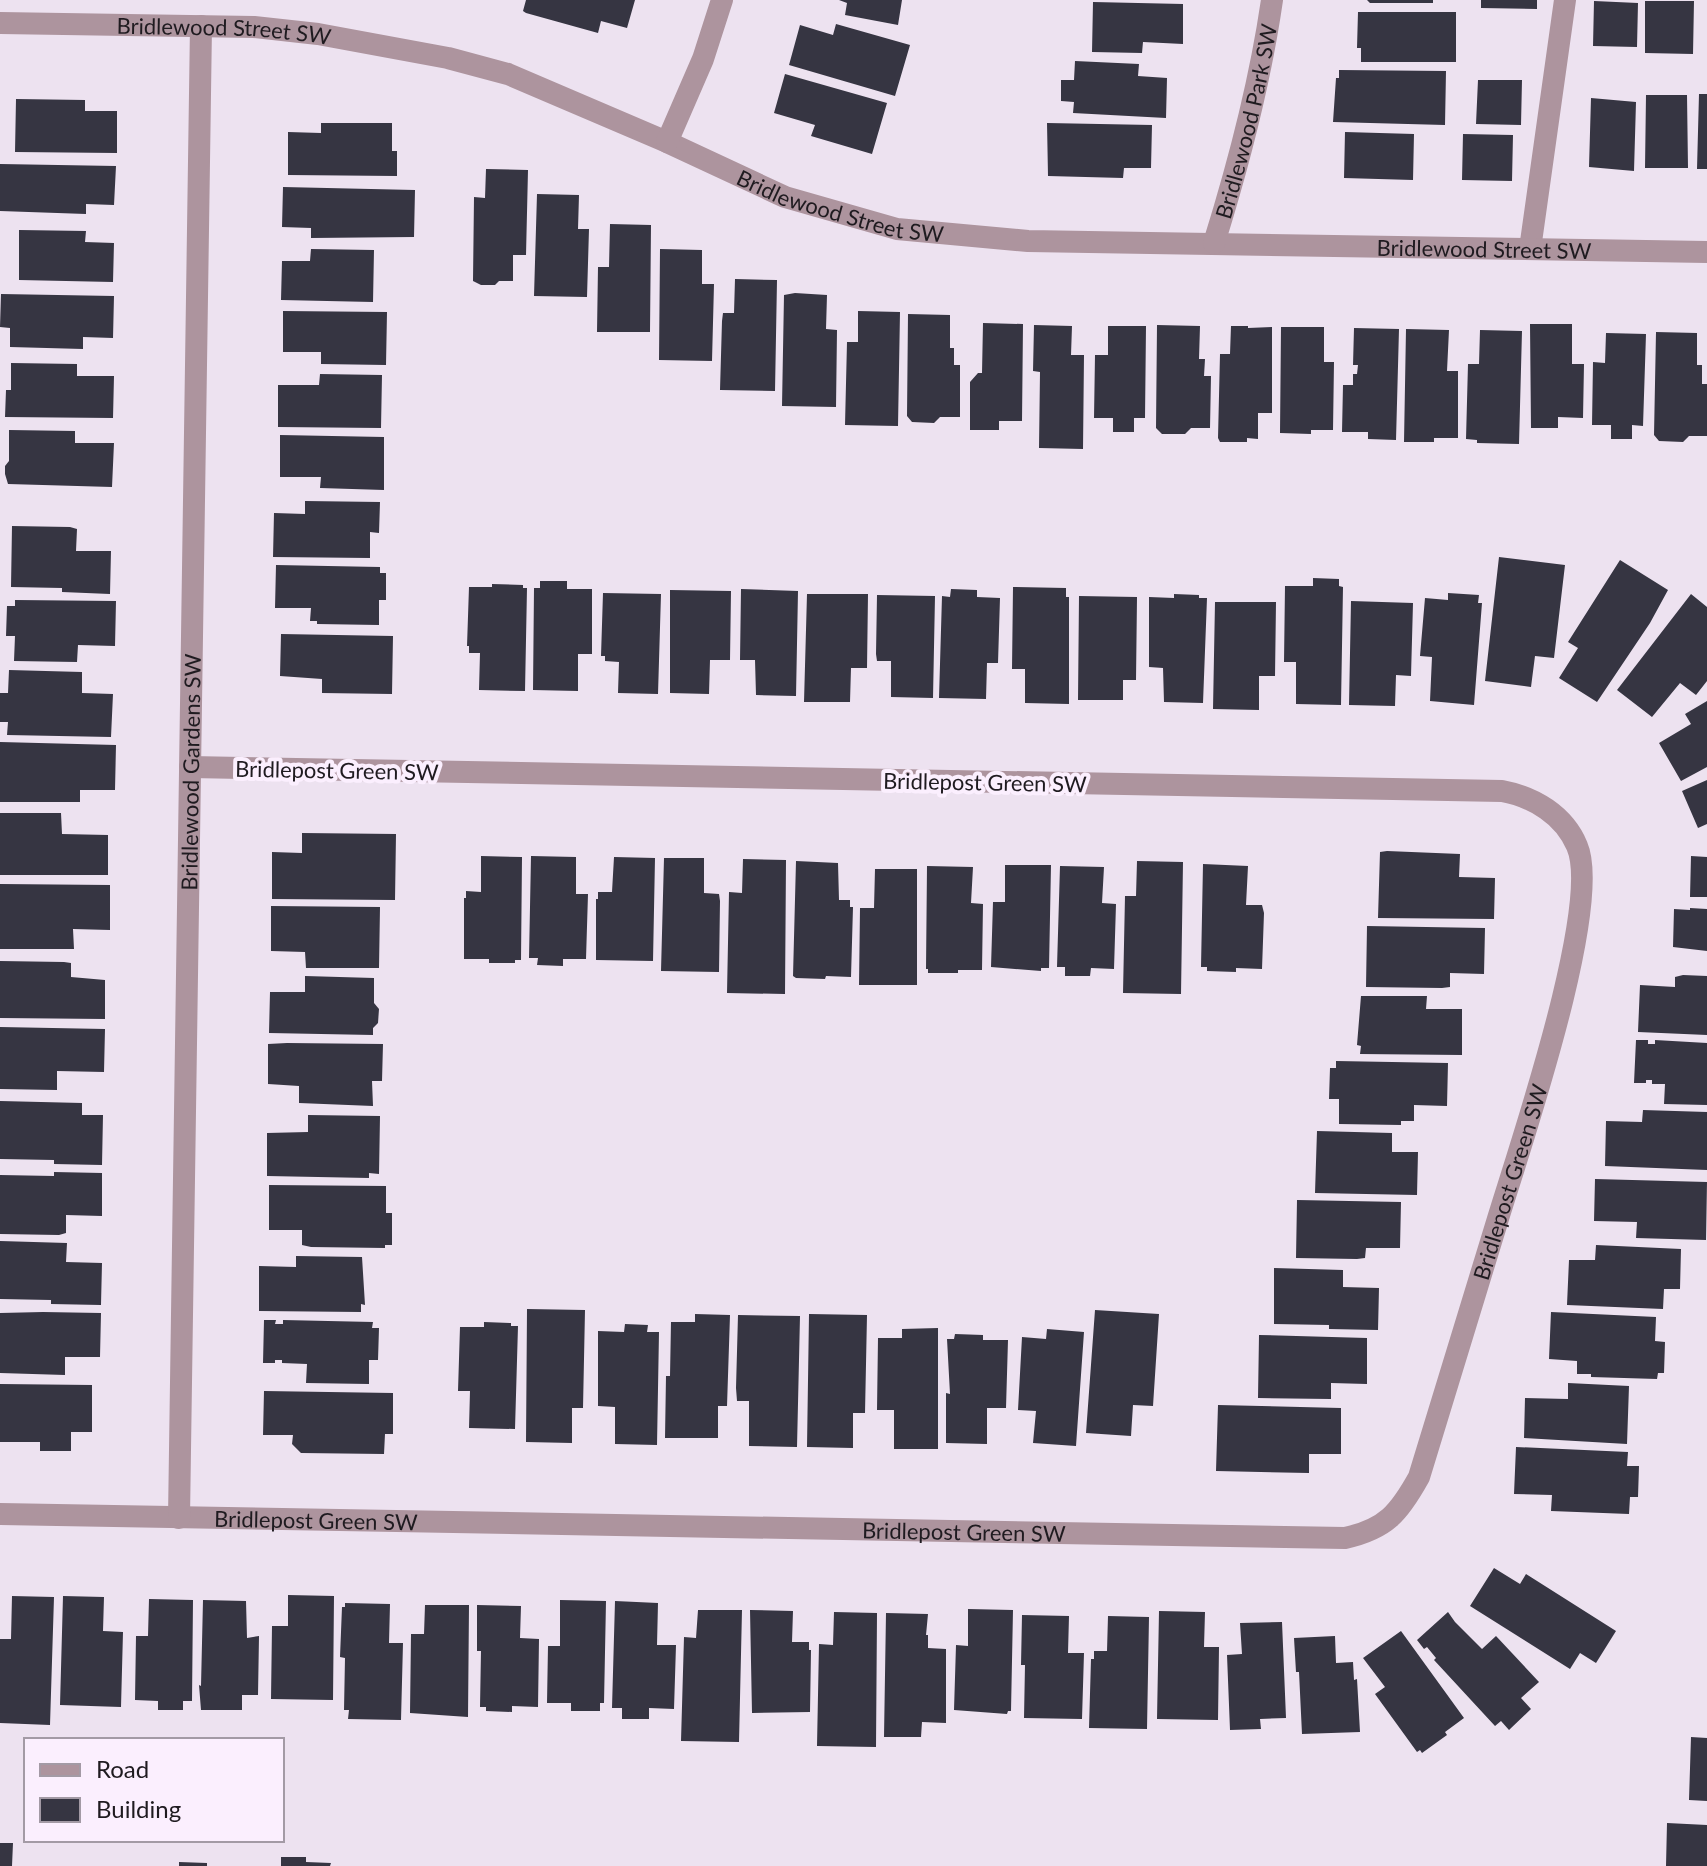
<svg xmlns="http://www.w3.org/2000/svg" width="1707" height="1866" viewBox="0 0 1707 1866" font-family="Lato,sans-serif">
  <rect width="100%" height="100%" fill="#ede2f0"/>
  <path fill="#363542" d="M526,0H635L627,28L601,21L598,33L526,13L523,11Z
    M839,0H902L898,25L845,15L847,3Z
    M1367,0H1433V3H1370Z
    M1481,0H1537V9L1481,8Z
    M1594,1L1638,3L1637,47L1593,46Z
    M1645,1H1694L1693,54L1645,53Z
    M1093,2L1183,4V44L1143,42L1142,53L1092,52Z
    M1358,12H1456V62H1361V48H1357Z
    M836,24L910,45L895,96L789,65L800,25L833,35Z
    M1075,61L1139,64L1138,76L1167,78L1166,118L1073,113L1074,102L1061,101V80H1074Z
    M1339,70L1446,71L1445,125L1333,122L1336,78H1339Z
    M785,74L887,103L872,154L811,136L815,125L774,113Z
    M1478,80H1522L1521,125L1476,124Z
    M1699,94H1707V169H1697Z
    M1646,95H1687L1688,168H1645Z
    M1591,98L1636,102L1634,171L1589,167Z
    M16,99L85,100V111H117V153L15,152Z
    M321,123H392V151H397V176L288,175V132L321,133Z
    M1047,123L1152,125L1151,168H1124L1123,178L1048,176Z
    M1345,132L1414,134L1413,180L1344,178Z
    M1463,134L1513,135L1512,181L1462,180Z
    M0,164L116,166L114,205L86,204V214L0,211Z
    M486,169L528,170L526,255H513V281H499L495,285H481L473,281L474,197L485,198Z
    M283,187L415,190L414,237L311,238V228L282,227Z
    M537,194L579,195L578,229H589L587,297L534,296Z
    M610,224L651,225L650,332H597L598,267H609Z
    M19,230L86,231L85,242L114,243L113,282L19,280Z
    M311,249L374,250L373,302L281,300L282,261H310Z
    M660,249L702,250V284H714L712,361L659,360Z
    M735,279L777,280L775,391L720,390L722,321L723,313H734Z
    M795,293L827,295L826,329L837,330L836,407L782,406L784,295Z
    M1,294L114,296L113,338L83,337V349L10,347V328L0,327Z
    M283,311L387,312L386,365L321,364V352H283Z
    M858,311L900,312L898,426L845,425L847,342H858Z
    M908,314L950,315V348H954V365H960V417H940L934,423L912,422L907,416Z
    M983,323L1023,324L1022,421H999V430H970V382L978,373H982Z
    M1530,324H1572V364H1584L1583,418L1558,417V428H1531Z
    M1034,325L1072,326L1071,355H1084L1083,449L1039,448L1040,372L1033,371Z
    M1157,325L1200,326L1199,359H1205L1204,376H1211L1210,428H1191L1185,434H1162L1156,428Z
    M1108,326H1146L1145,418H1134V432H1113V418H1094L1095,355H1108Z
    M1231,326H1248V328L1272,327V413H1258V439L1247,438V442H1220L1218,438L1220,354H1230Z
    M1281,327H1324V362H1334L1333,430H1311V434L1280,433Z
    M1354,328L1399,329L1396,440L1368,439V432H1342L1343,385H1353V374H1357L1358,365H1353Z
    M1406,329L1449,330L1447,371H1458V438H1434V442H1404Z
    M1480,330L1522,331L1519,444L1477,443V440L1466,439L1468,364H1479Z
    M1656,332L1697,333V365H1702V384H1707V436H1689L1683,442L1659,441L1654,435Z
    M1606,333L1646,334L1643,426L1632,425V439H1611V425H1592L1593,362L1605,363Z
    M11,363L77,364V376H114L113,418L5,417L6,390H11Z
    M320,374L382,375L381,428L278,427V385H319Z
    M9,430L75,431V443H114L112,487L8,484L5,474V466L9,461Z
    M280,435L384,437V490L320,488L321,477H280Z
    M305,501L380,502L379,533L370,532V558L273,557L274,513L305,514Z
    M12,526L70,527L77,529L76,551H111L110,594L62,592V588L11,587Z
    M1499,557L1565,565L1554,658L1535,656L1531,687L1485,681Z
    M1620,560L1668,590L1650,623L1597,702L1559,678L1578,648L1568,642Z
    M276,565L380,567V573H386V600H379V625L317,624V621H310L311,608H275Z
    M1313,578L1339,579V586L1343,587L1341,705L1296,704V662H1284L1285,586H1313Z
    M540,581H567V589H592V654H578V691L533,690L534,588H540Z
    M492,584L523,585V588H527L525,691L479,690L480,653H469V646H467L469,587H492Z
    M1013,587L1066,588V597H1069V704L1025,703V669H1012Z
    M741,589L798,591L796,696L756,695L755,660H740Z
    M951,589L977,590V597L1000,598L998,663H987L986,699L939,698L942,596L950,597Z
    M670,590L731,591L730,660H710L709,694L670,693Z
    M603,593L661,594L658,694L618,693L619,662L605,661V656H601Z
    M1448,593L1479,595L1478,603H1482L1474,705L1430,701L1432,657L1420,656L1425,598L1448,600Z
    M807,594H868L867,668H851L850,702H804Z
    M1174,594L1199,595V598H1207L1203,703L1164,702L1163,668L1149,667V597L1174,598Z
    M1691,594L1707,607V681L1696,695L1680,683L1652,717L1617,690Z
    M877,595L935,596L933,698L891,697V661H877L876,654Z
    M1079,596L1137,597L1136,680H1123V700H1078Z
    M15,600L116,601L115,646L78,645L77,662L14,661L15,636H6L7,606H15Z
    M1351,601L1413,603L1411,676L1396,675L1395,706L1349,705Z
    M1215,602H1276L1275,676H1259V710L1213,709Z
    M281,634L393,636L392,694L322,693V679L280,676Z
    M9,670L82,672V693L113,694L111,737L7,735L8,722H0V693H8Z
    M1707,701V767L1681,781L1659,743L1691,724L1685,714Z
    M0,742L116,745L115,790H80V802H0Z
    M1707,780V824L1698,828L1682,791Z
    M0,813H61L62,834L108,835V875H0Z
    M302,833L396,834L395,900L272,899V852L302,853Z
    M1387,851L1460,854L1459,877L1495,878L1494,919L1378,918L1380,852Z
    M481,856L522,857L521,960H515V963H489V959H464V898H466V891L481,892Z
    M531,856L576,857V894H588L586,959H563V966L537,965L538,958H529Z
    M1691,856L1707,857V897H1690Z
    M614,857L655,858L653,961L596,960V899H598V892H612Z
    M664,858H704V893L719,894L720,901L719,972L661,971Z
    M743,859L786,860L785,994L727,993L729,892L742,893Z
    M796,861L838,863L839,900H850V907H853L851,977L826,976L825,979L796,978L793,976Z
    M1137,861L1183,862L1181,994L1123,993L1125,896H1136Z
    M1203,864L1248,866L1246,905H1262L1264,913L1262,969L1236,968V972L1207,971V967H1201Z
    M1005,865H1051L1049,968H1041V971L991,967L993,902H1005Z
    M927,866L973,867L971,903L983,904L982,970H958V973H928V969H926Z
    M1060,866L1104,867L1102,903L1116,904L1114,969L1091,968L1090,976H1065V967H1057Z
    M875,869H917V985H859L860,908H874Z
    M0,884L110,885V930L73,929L74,949H0Z
    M271,906L380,907L379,968H306L305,952L271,951Z
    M1690,908L1707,909V951L1673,947L1674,909L1690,910Z
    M1367,926L1485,928L1484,974L1450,973V987L1442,988L1366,987Z
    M0,961L64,962L71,963V977L105,980V1019L0,1018Z
    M1683,975L1707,976V1035L1638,1032L1640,985L1675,987V977Z
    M305,976L374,978V1003L379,1009L378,1023L373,1028V1035L269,1033L270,992H305Z
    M1361,996H1427L1426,1009H1462V1055L1360,1054L1361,1046L1357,1045Z
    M0,1027L105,1029L104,1072L57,1071V1090L0,1089Z
    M1636,1040H1648V1044H1655V1040L1707,1043V1105L1664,1104L1665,1084H1652V1080H1646V1083H1634Z
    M287,1043L383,1044L382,1081H372L373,1106L299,1103V1086L268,1084V1044Z
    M1336,1061L1448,1063L1447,1106L1414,1105V1121H1401V1125L1339,1124V1099H1329L1330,1068H1336Z
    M0,1101L82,1103V1115H103L102,1165L54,1164V1160L0,1159Z
    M1643,1110L1707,1112V1170L1605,1166L1606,1121L1642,1122Z
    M308,1115L380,1116L379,1174L369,1173V1178L267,1176V1133L308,1132Z
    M1317,1131L1392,1133V1152H1418L1417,1195L1315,1193Z
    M54,1172L102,1173V1216L66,1215V1233L59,1235L0,1234V1175L54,1176Z
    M1595,1179L1707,1182L1706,1240L1636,1238L1637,1222L1594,1221Z
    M269,1185L386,1186V1213H392V1245H385V1248L311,1247L302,1245V1230H269Z
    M1297,1200L1401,1202L1400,1248H1366L1365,1258L1357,1259L1296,1258Z
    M0,1241L67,1243L66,1262L102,1263L101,1305L51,1304V1300L0,1299Z
    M1596,1245L1681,1249L1680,1289H1664L1663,1309L1567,1305L1569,1260H1595Z
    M296,1256L362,1257L365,1305L361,1304V1312L259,1311V1266L296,1267Z
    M1274,1268L1343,1270V1287L1379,1288L1378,1330L1329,1329V1325L1274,1324Z
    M527,1309L585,1310L583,1408H572V1443L526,1442Z
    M1095,1310L1159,1314L1153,1406L1133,1405L1131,1436L1086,1433Z
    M43,1312L101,1313L100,1357H65V1375L0,1373V1313Z
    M1551,1312L1656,1317L1655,1341L1665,1342L1664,1373H1658L1657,1379L1591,1377V1374H1577V1361L1549,1359Z
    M695,1314L730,1315L727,1406H718V1438H665L666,1376H670L671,1322H695Z
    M809,1314L867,1315L865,1413H853V1448L807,1447Z
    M738,1315L800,1316L797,1447L749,1446V1401H737L736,1388Z
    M264,1320H276L275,1324H283V1320L373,1322L372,1328H379L378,1360H369V1384L306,1383L307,1364L282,1363V1360H275V1363H263Z
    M484,1322L511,1323V1326H518L515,1429L469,1428L470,1391H458L460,1327H484Z
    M625,1324L648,1325L647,1332H659L657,1445L615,1444V1407L598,1406V1331L624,1332Z
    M938,1328V1449H894V1410H877L878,1338H902V1329Z
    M1047,1329L1084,1332L1076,1446L1033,1443L1036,1411L1018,1410L1022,1337L1046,1339Z
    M955,1334L983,1335V1340H1008L1006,1408H987V1444L946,1443V1393L950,1394L947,1339H954Z
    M1259,1335L1367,1338V1384L1331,1383V1399L1258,1398Z
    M1568,1383L1629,1386L1627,1444L1524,1438L1525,1398L1568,1399Z
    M0,1384L92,1385V1432H71V1451H40V1442H0Z
    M264,1391L393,1393V1434H385L384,1454L301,1453L292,1444L293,1435H263Z
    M1218,1405L1341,1408V1454H1309V1473L1216,1471Z
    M1516,1447L1628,1452L1627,1466H1639L1638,1497H1630L1629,1514L1551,1511L1552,1495L1514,1494Z
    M1494,1568L1520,1584L1526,1574L1616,1631L1596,1663L1580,1653L1570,1669L1470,1606Z
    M288,1595L334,1596L333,1700L271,1699L272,1626H288Z
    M12,1596L54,1597L50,1725L0,1723V1639H11Z
    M63,1596L104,1597L103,1631L123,1632L121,1707L60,1705Z
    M149,1599L193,1600L192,1701H183V1710H158V1701L135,1700L136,1636H148Z
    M203,1600L246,1601L247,1638L259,1636L258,1695H242V1710H201L199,1685L201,1686Z
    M560,1600L606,1601L604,1703H600V1711H571V1703H547L548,1646H560Z
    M615,1601L658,1603L657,1645H676L674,1709L649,1708V1719H622V1708H612Z
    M345,1603L390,1604L389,1643H403L401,1720L348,1719L349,1710H344L345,1658L340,1657L342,1607H345Z
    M425,1605H469L468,1717L410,1713L411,1634H424Z
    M477,1605L521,1606L520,1638L539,1639L538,1707L512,1706V1712L486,1711V1707H480L481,1651H477Z
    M968,1609L1013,1610L1011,1711H1008L1007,1714L954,1710L956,1645L968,1646Z
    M698,1610H742L739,1742L681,1741L684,1637L696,1638Z
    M750,1610L793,1611L792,1642H809V1650H811L810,1712L752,1713Z
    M1159,1611L1205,1612L1204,1647H1219L1218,1720L1157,1719Z
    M834,1612L877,1613L876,1747L817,1746L819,1644L833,1645Z
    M1448,1612L1455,1622L1482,1649L1496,1636L1539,1682L1521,1698L1531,1709L1509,1730L1501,1721L1495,1726L1434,1660L1436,1658L1427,1647L1424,1649L1417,1640Z
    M886,1613L928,1614L926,1635H928V1648L946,1649V1723L922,1722L921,1737H884Z
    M1022,1615L1069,1616L1068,1653H1084L1082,1719L1024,1718L1025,1665H1021Z
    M1108,1616L1149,1617L1147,1729L1089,1728L1091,1659H1094V1651H1107Z
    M1282,1622L1286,1718L1260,1719L1261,1729L1230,1730L1227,1655L1242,1654L1240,1623Z
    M1401,1631L1464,1718L1445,1732L1447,1735L1422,1753L1420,1750L1417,1752L1375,1694L1385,1687L1363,1658Z
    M1335,1636L1336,1663L1353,1662L1354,1680L1357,1679L1360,1732L1302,1734L1299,1672H1296L1294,1638Z
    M1691,1737L1707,1738V1801L1689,1800Z
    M1667,1823L1707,1825V1866H1666Z
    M0,1843H13L12,1866H0Z
    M281,1857H306V1862L331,1863L330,1866H281Z
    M179,1862L207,1863V1866H179Z"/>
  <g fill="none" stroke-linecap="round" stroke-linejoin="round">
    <path stroke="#ad949e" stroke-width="22" d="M1530,249L1565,0"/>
    <g stroke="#ad949e" stroke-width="22">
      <path id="s1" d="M0,23L254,27L318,34L448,58L508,74L667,142L785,197L897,229L1028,241L1707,252"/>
      <path d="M667,142L703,59L722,0"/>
      <path id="s2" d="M1214,243C1239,163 1260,83 1272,0"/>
      <path id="s3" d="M0,1514L1345,1538C1386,1529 1399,1513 1419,1477C1445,1392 1471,1307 1497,1222C1518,1152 1603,906 1577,846C1564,815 1534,797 1502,791L190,767"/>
      <path id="s4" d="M179,1518L201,26"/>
    </g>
  </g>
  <g text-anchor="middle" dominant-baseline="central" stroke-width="8" stroke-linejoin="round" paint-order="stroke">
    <g font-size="22" fill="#1f1b20" stroke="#fbeffe">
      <text stroke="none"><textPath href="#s1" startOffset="224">Bridlewood Street SW</textPath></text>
      <text stroke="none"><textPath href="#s2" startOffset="126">Bridlewood Park SW</textPath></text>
      <text stroke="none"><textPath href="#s1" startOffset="872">Bridlewood Street SW</textPath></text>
      <text stroke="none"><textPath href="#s1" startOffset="1520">Bridlewood Street SW</textPath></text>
      <text transform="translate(337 770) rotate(1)">Bridlepost Green SW</text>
      <text stroke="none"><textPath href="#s4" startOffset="746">Bridlewood Gardens SW</textPath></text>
      <text transform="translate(985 782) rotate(1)">Bridlepost Green SW</text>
      <text stroke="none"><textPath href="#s3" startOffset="1754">Bridlepost Green SW</textPath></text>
      <text stroke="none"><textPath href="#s3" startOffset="316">Bridlepost Green SW</textPath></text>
      <text stroke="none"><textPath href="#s3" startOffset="964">Bridlepost Green SW</textPath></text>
    </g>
  </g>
  <rect x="24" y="1738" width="260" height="104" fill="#fbeffe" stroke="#a39aa5" stroke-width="2"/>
  <rect x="40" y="1764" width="40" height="12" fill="#ad949e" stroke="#a39aa5" stroke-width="2"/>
  <text x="96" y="1778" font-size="24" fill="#1f1b20">Road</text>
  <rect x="40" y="1798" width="40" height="24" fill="#363542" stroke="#a39aa5" stroke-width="2"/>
  <text x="96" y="1818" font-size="24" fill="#1f1b20">Building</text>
</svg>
